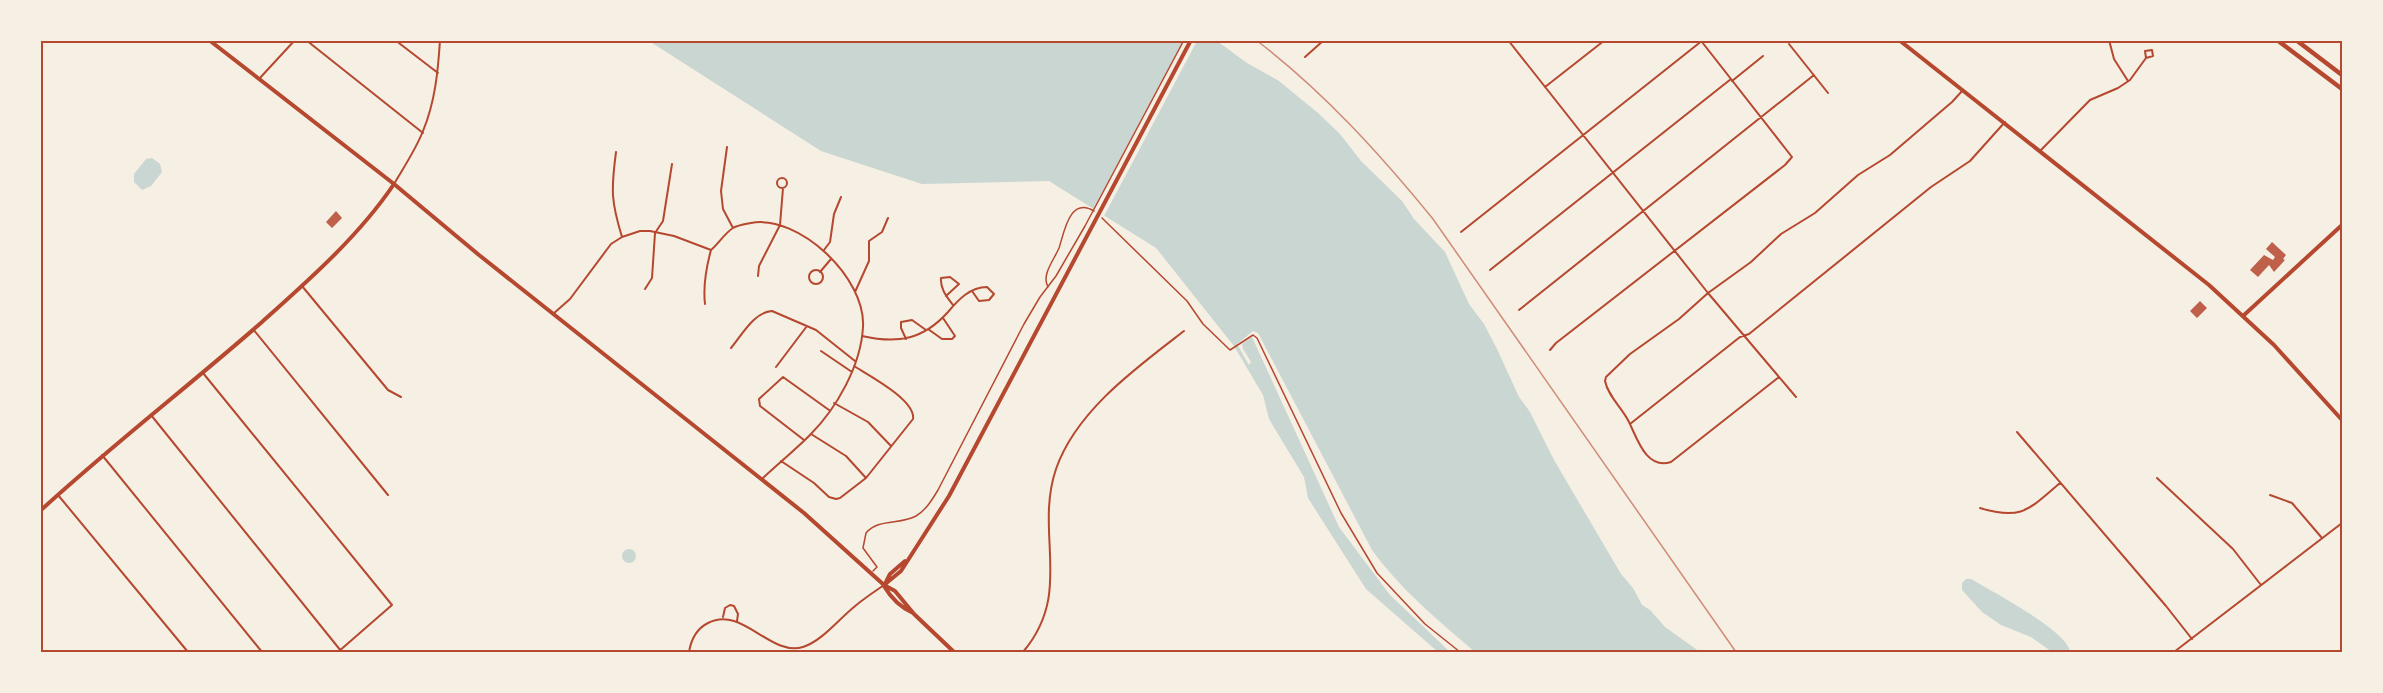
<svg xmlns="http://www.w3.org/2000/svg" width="2383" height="693" viewBox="0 0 2383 693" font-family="'Space Grotesk',sans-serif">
  <rect width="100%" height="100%" fill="#f6efe4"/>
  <path fill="#c9d6d2" d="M649,41H1217L1247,63L1279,81L1318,113L1340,134L1361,161L1402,201L1414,219L1445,252L1469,304L1484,324L1497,349L1519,397L1530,412L1554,460L1621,574L1633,588L1642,605L1650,610L1665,627L1700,652H1475C1438,620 1401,590 1372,550L1258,333L1253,331L1237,344L1249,365L1251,362L1243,349L1242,344L1252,337L1339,527L1390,595L1450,652H1438L1366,589L1308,498L1304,477L1269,419L1263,395L1234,346L1156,248L1049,181L922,184L821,151Z
    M152,158L160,164L162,172L151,186L142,190L134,182V174L146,159Z
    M622 556a7 7 0 1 1 14 0a7 7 0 1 1-14 0Z
    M1966,579H1971C1991,591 2068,631 2070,652H2052L2031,637L2001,625L1982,612L1962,590V583Z"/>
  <path fill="#f6efe4" d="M1183,41H1197L1103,218L1092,211Z"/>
  <path fill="#bf614a" d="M336,211L342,218L332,228L326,222Z
    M2272,242L2286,255L2283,259L2285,260L2274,272L2269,265L2258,277L2250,270L2264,255L2273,260L2275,257L2266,249Z
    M2200,301L2207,308L2197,318L2190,311Z"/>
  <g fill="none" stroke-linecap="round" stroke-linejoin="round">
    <path stroke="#b5482f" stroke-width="1.5" d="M1102,218L1187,301L1203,324L1230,350L1253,335L1257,338L1341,513L1377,573L1425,624L1460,652
      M1048,287C1041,275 1054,260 1059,248C1064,234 1069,196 1094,211
      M873,571L877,567L863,548L866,533C879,518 900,525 916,516C926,510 932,500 938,490L1024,324L1040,297L1056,276L1085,226L1184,40"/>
    <path stroke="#b5482f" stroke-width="2" d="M306,40L423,133
      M395,40L438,73
      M1508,40L1708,293L1796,397
      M2109,40L2114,59L2128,81
      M1789,44L1828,93
      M1305,57L1324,40
      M259,79L295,40
      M1732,81L1763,56
      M1545,87L1605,40
      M727,147L721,191L723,209L733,228
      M2040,151L2090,100L2118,88L2130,80L2146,58L2153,56L2152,50L2145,51L2146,58
      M616,152C611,190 611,201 622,237
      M777 183a5 5 0 1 1 10 0a5 5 0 1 1-10 0Z
      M394,184C404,167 416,149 423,131C435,102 438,72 440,40
      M1461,232L1703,40
      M824,250L830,242L834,214L841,197
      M1490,270L1731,79
      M809 277a7 7 0 1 1 14 0a7 7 0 1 1-14 0Z
      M820,272L831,259
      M758,276L759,266L780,225L783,188
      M302,286L388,390L401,397
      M645,289L652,278L655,233L663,221L672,164
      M855,292L869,261V241L882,232L888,218
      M946,296L959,284L950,277L941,278C940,289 947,297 953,305
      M705,304C703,286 706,268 711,250
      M1519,310L1814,75
      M553,314L570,299L611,244L622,237L640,231H650L674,236L711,250C718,244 725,233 733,228C738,225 746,224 751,223C799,214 866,278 863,327C861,365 837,408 810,435C795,450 778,464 763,478
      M253,329L388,495
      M928,329L942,339H952L955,336L943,318
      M862,336C897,344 923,340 948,312C958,300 970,287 987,287L994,294L989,300L979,301L972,291
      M906,339L901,328V322L912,320L926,330
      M731,348C742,335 754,312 772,311L816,330L855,361
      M1550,350L1556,343L1785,165L1792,157L1702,42
      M821,351L852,372
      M776,367L807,326
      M203,373L392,605L338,652
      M1779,377L1671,462C1646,470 1637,438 1629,422C1622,408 1608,396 1605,381L1606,377L1630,354L1679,319L1708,293L1751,262L1781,234L1815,213L1858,175L1890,155L1952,102L1963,90
      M834,403L868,422L891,446
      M151,415L341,651
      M1630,424L1740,337L1749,334L1931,187L1970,161L2005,122
      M2017,432L2166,606L2192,639
      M811,434L846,456L866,478
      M804,440L760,406L759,399L783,377L829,410
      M102,455L262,652
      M781,461L814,483L829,497L836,499L840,498L866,478L913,419C916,400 868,375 854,366
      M2157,478L2233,549L2261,585
      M58,495L188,652
      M2270,495L2292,503L2322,538
      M1980,508C2022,521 2029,509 2060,483
      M723,617L725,608L730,605L734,606L738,614L737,621
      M689,652C691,640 696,629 708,623C742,605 770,657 803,647C822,641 839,619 854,607C863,599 874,592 884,585
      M1023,652C1074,592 1034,534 1056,469C1076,411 1136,368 1184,331
      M2174,652L2342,523"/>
    <path stroke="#b5482f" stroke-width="4" d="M209,40L394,184L479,255L804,513L884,585
      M2243,316L2342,225
      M40,511C112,445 189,386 262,322C309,280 359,236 394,184"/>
    <path stroke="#b5482f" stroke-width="4" d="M1899,40L2209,285L2274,345L2342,420
      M886,582L890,574L905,561
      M884,585L901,571L949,496L1191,40
      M884,585L895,591L914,614L954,652
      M884,586C891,598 900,607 913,613"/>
    <path stroke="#b5482f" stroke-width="4.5" d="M2277,40L2342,89
      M2296,40L2342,75"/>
    <path stroke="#cf8b77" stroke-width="1.5" d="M1256,40C1323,91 1380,154 1433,219L1736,652"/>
  </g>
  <rect width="2383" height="693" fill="none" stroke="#f6efe4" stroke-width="84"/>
  <rect x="42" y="42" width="2299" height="609" fill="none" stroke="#b5482f" stroke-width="2"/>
</svg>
